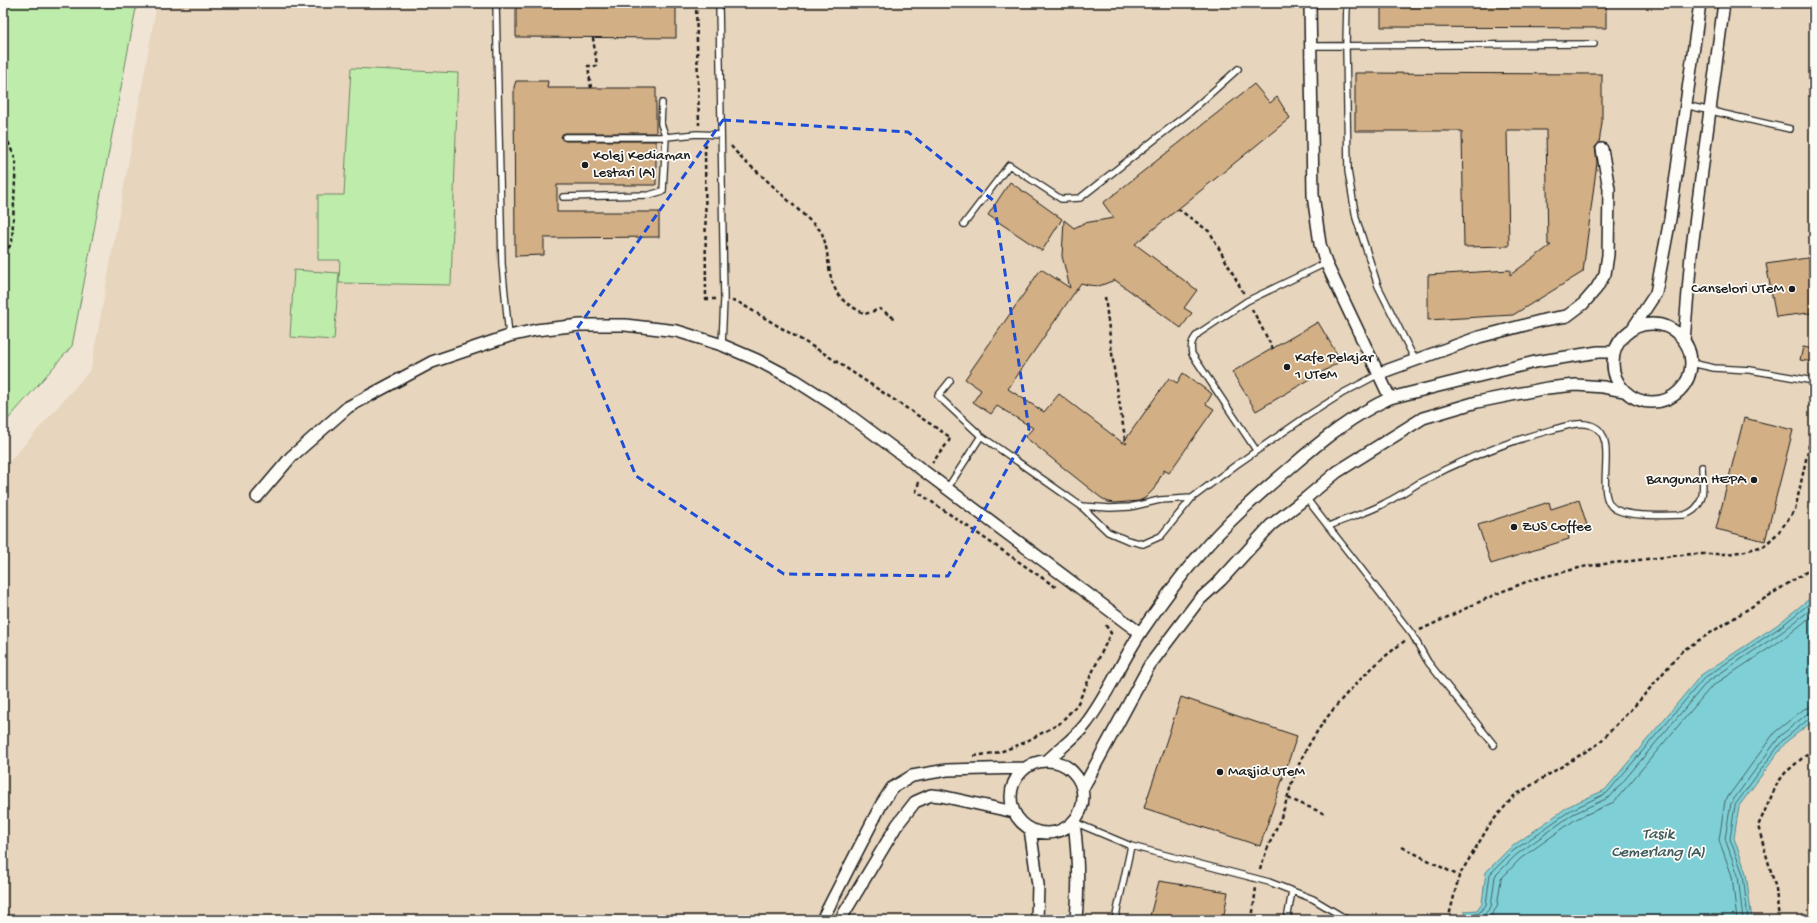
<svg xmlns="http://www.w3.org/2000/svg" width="1817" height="923" viewBox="0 0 1817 923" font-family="'Gochi Hand',sans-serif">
  <rect width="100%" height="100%" fill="#f0e5d5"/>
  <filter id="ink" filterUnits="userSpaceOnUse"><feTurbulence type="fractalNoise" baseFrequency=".025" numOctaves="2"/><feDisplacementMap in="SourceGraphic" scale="8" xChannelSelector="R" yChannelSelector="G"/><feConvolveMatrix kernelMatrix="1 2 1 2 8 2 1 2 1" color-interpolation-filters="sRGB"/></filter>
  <g filter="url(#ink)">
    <path fill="#e7d5bd" d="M157,3H1814V920H3V469L91,369Z"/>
    <path fill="#beedab" stroke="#6d8464" d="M3,3H137L72,346L3,425Z
      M351,68L458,73L451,285L339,283L340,260H318V195H344Z
      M294,270L339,273L334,340L290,337Z"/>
    <path fill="#7fd0d6" stroke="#57888c" d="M1814,595V720L1786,742L1739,806L1734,838L1746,873L1752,920H1473L1465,917V911L1477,910L1482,903L1486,872L1510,848L1569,806L1605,790L1701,675L1777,625Z"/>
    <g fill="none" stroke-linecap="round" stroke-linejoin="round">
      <path stroke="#446466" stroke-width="1" d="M1473,920V915L1479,913L1486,905L1490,874L1513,851L1571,810L1607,793L1704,678L1779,628L1814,600
        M1478,920L1483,916L1491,907L1495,876L1516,855L1573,814L1610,797L1707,682L1782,632L1814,607
        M1488,920L1497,907L1501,879L1520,859L1576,819L1614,802L1711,687L1786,637L1814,614
        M1737,920L1732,876L1719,840L1725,801L1775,732L1804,709L1814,706
        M1743,920L1738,875L1725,839L1731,803L1780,736L1807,714L1814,712
        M1748,920L1743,874L1730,839L1735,805L1783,740L1810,718L1814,717"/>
    </g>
    <path fill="#d2af85" stroke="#1c1c1c" d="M516,3H676V38L516,37Z
      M1381,3H1606V28L1381,27Z
      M1355,73L1602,74V123L1599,143L1595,147L1597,162L1583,272L1513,315L1428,320V275L1510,270V275L1551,245H1548L1546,130H1507L1509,246L1464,247L1462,131H1355Z
      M516,81H548L547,88H656V133H565L562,135L561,137L565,141H656V185H557V212H659V237L544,238V255L515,256L514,87Z
      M1254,84L1270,103L1277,97L1290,118L1135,244L1197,290L1184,308L1192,313L1181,328L1115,280L1099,286L1088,285L1081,283L1008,389L1044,412L1059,394L1123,443L1169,378L1177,383L1183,373L1212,394L1206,404L1214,409L1169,473L1164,470L1154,489L1145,498L1139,501L1115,503L1108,502L1100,497L1025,437L1033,428L997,406L991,414L973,402L981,390L965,379L1041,269L1070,288L1062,256L1064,220L1074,228L1084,223L1114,218L1103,203Z
      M1010,182L1062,219L1042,251L988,215Z
      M1814,257V315L1808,313L1776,317L1766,264Z
      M1318,322L1341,361L1256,411L1232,372Z
      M1803,347L1814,349V362L1800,360Z
      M1744,418L1793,430L1765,541L1716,529Z
      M1579,500L1587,525L1567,531L1569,539L1491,564L1478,525L1549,502L1551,509Z
      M1181,697L1297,736L1260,846L1144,808Z
      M1159,881L1228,892L1223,920H1149Z"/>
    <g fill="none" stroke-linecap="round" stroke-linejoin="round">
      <g stroke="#1c1c1c" stroke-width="8">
        <path id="service" d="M496,3L502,264L509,336
          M719,3L724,299L722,345
          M1347,3L1346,46L1348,171L1356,218L1378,286L1415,360
          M1310,46L1594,44
          M1685,105L1790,129
          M565,137H666L697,134L721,135
          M563,197L649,195L663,191L666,137L661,124L662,103
          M964,224L1009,165L1061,199L1080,198L1190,112L1238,69
          M1691,363L1714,368L1750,370L1814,381
          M950,381L938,396L981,436L1081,506L1108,532L1127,540L1143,544L1161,536L1192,498L1236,465L1307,416L1343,393L1379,374
          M1256,450L1192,354C1190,345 1192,339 1199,333L1247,301L1326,263
          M947,489L981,436
          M1306,498L1412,634L1428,662L1494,745
          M1081,506L1110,508L1130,507L1160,500L1192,498
          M1329,526C1347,518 1368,513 1385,503C1397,497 1408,490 1419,483C1461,460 1506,442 1551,430C1563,427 1578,421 1590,425C1623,434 1591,495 1615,509C1632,518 1665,515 1684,515C1707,508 1703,487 1702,467
          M1074,822L1131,846L1269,882L1313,899L1348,920
          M1115,920L1131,846
          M1287,920L1292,891"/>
      </g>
      <g stroke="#1c1c1c" stroke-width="14">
        <path id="minor" d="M1310,3L1313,195L1320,244L1326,263L1390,398
          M1613 363a39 39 0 1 1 78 0a39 39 0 1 1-78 0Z
          M1633,328L1656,293L1670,219L1700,3
          M1684,341L1691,255L1724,3
          M1380,373L1479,337L1544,320L1567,316L1583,304L1596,289L1605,274L1608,255L1609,189L1602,149
          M257,497L291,457L348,407L432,362L509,336L536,330L580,325H625L677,331L722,345L757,360L795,380L845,412L1140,633
          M1011 797a36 36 0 1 1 72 0a36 36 0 1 1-72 0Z
          M1047,761C1059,749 1075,738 1085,725C1107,697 1121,662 1141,632C1159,606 1178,579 1199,555C1227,522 1259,494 1291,467C1322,440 1353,415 1390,398L1535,362L1598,352H1613
          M1083,788L1149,666L1198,601L1221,580L1271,525L1306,498L1337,472L1423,418L1477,402L1547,388L1576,385L1603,387L1624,391
          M1074,822C1078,855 1079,887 1076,920
          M1030,829L1038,885L1037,920
          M822,920L881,805L892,788L912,776L947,770L1025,768
          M840,920L897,825L915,802L931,795L941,796L1014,812"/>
      </g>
      <path stroke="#1c1c1c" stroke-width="2.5" stroke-dasharray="4 3" stroke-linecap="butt" d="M696,3L699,125
        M591,88L588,66H597L593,38
        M3,129L16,161L12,242L3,258
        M705,144L706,299H716
        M731,146L743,160L760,174L821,231C832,255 824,282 844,301C850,306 858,310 865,314L880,309L894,318
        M1178,209L1210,232L1244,294
        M1105,297L1114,369L1126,444
        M732,301L738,302L825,354L950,437L949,441L932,463
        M1252,309L1273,349
        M919,482L916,491L1057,588
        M1420,630L1496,594L1531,580L1587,566L1691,554H1727L1745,551L1764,546L1778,533L1795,510L1812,432
        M974,756L1000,752L1021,744L1059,724L1077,705L1107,641L1111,633L1104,623
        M1288,798L1325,814
        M1402,847L1459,876
        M1260,870C1265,852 1274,834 1281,817C1288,799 1291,780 1300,762C1321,716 1365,670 1406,640
        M1252,920L1256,887
        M1448,920L1459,876L1490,824L1514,796L1598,744L1639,701L1682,651L1814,567
        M1779,920L1776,889L1758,826L1777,784L1785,773L1814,748"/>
      <use href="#service" stroke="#fdfcf7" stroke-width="5.5"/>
      <use href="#minor" stroke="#fdfcf7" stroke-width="11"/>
    </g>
  </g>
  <path fill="none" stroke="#1d4ed8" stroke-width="3" stroke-dasharray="8 5" stroke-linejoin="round" d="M723,120L908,132L994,201L1029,429L948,576L784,574L636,476L576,330Z"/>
  <g fill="#1c1c1c" stroke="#fdfcf7" stroke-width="1.5">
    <circle cx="585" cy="165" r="4"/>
    <circle cx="1792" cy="289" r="4"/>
    <circle cx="1287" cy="367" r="4"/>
    <circle cx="1754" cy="480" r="4"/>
    <circle cx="1514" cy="527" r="4"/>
    <circle cx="1220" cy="772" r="4"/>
  </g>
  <g text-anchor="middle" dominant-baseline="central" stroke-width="3.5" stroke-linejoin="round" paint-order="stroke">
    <g font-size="15" fill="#1c1c1c" stroke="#fdfcf7" text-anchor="start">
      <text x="593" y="156">Kolej Kediaman<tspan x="593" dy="17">Lestari (A)</tspan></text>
      <text x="1784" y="289" text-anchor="end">Canselori UTeM</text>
      <text x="1295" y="358">Kafe Pelajar<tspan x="1295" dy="17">1 UTeM</tspan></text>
      <text x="1746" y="480" text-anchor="end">Bangunan HEPA</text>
      <text x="1522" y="527">ZUS Coffee</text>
      <text x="1228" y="772">Masjid UTeM</text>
    </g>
    <g font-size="16" font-style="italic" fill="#3f5b5d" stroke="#fdfcf7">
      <text x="1658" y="835">Tasik<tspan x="1658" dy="18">Cemerlang (A)</tspan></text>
    </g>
  </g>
  <rect width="1817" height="923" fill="none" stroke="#fdfcf7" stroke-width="16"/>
  <rect x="8" y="8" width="1801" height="907" fill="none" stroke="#1c1c1c" stroke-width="1.5" filter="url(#ink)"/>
</svg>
